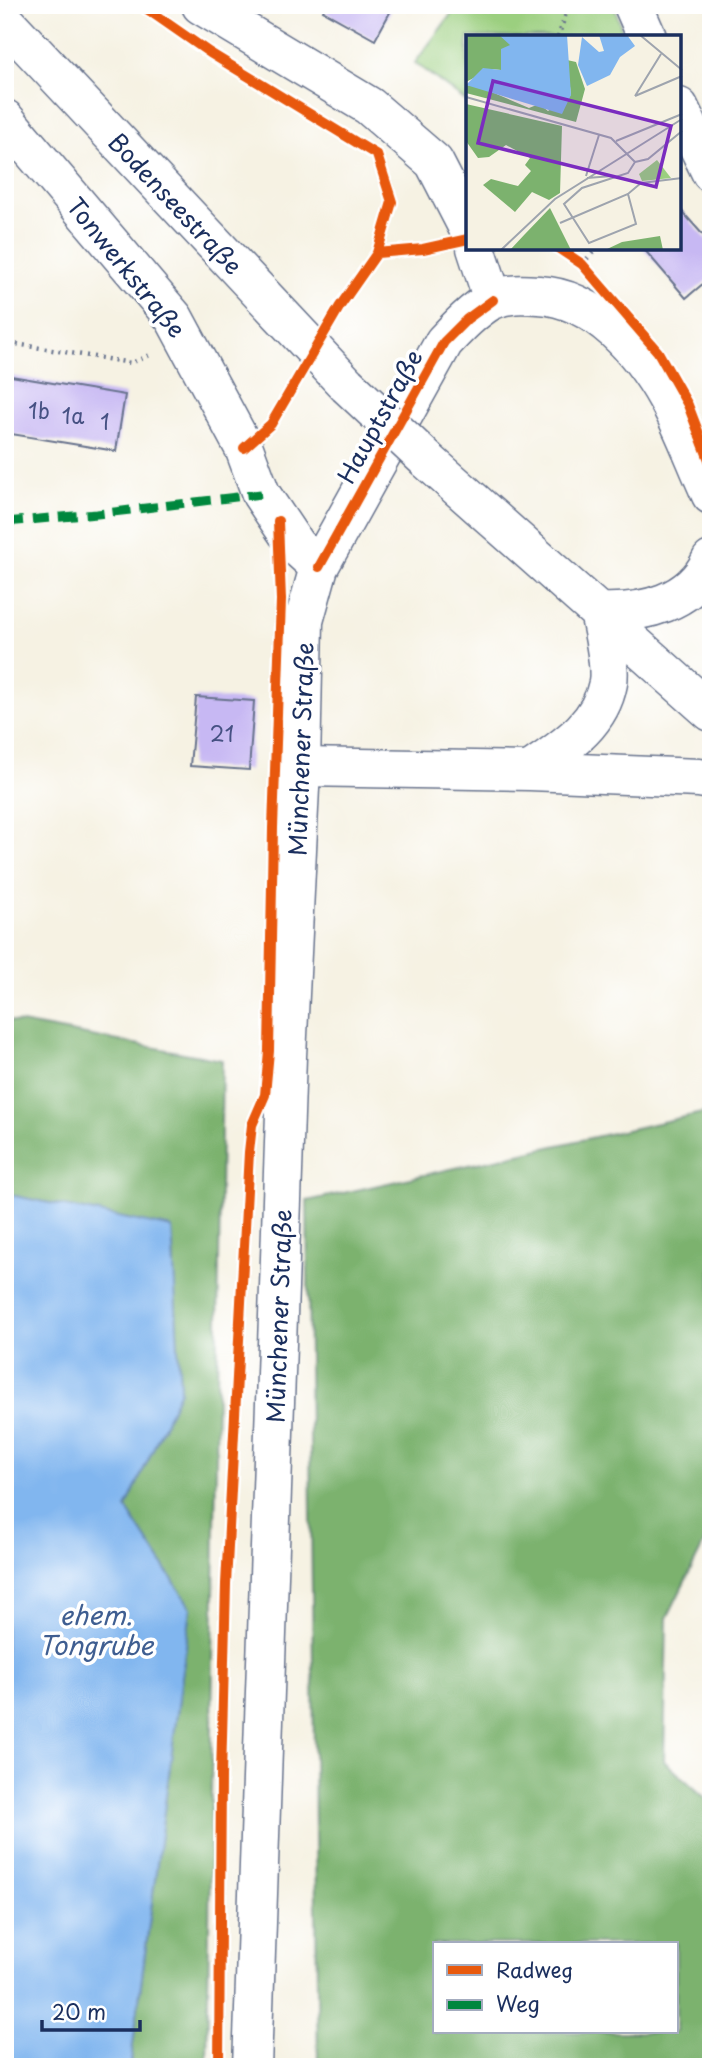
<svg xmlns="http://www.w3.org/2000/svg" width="716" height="2072" viewBox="0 0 716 2072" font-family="'Playpen Sans',sans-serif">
  <rect width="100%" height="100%" fill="#fff"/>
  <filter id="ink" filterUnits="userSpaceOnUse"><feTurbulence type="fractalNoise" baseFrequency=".0143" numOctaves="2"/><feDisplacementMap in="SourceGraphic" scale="14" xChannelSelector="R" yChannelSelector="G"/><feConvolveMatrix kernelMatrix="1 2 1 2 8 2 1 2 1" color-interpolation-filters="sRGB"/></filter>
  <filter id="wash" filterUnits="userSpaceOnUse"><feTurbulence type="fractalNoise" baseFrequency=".00686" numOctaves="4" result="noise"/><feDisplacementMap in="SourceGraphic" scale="28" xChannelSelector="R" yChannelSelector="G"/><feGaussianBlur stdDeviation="1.57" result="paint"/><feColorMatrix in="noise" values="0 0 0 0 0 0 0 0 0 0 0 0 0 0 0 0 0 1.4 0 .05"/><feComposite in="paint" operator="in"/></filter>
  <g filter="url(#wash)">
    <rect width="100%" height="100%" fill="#f6f2e3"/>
    <path fill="#9bcf7f" stroke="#5b7f6e" stroke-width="2" d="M458,5H614L624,37H468L467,102L415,63Z"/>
    <path fill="#7cb26e" stroke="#4c7066" stroke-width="2" fill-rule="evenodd" d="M5,1020L222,1060L207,2067H130L191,1608L126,1508L180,1390L172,1228L5,1194Z
      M711,1111V1529L667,1618L664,1761L711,1803V2067H318L307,1201ZM434,1944H676V2032H434Z"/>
    <path fill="#81b6ef" stroke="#4e72a6" stroke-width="2" d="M5,1194L172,1228L180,1390L126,1508L191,1608L130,2067H5Z"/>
    <g id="blocks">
      <path fill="#c7b8f3" d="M326,5H394L375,40L323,11Z
        M679,208L711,244V277L686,298L643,248H679Z
        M5,375L125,395L116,451L5,433Z
        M196,697L254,701L249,770L190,766Z"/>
    </g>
  </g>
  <g filter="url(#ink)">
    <use href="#blocks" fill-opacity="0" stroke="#68738d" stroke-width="2"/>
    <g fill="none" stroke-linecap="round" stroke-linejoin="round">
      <g stroke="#68738d" stroke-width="41">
        <path id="minor" d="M201,5L369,106L434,162L468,228
          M633,5L647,37
          M679,107L711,173
          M5,119L174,318L244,448L261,494L296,546L319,567
          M476,248L493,300
          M252,2067L287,1056L301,767L304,621L319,567L444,342C458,327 474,310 492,300C508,293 523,294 539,295C595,298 641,351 667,398C684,428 696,463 711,495"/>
      </g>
      <g stroke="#68738d" stroke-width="41">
        <path id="major" d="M5,21L347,385
          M427,460L711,712
          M599,612C644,614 691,603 711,560
          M301,767L530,771L699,778L711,780
          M530,771C562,748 600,726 608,683C611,663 603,632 599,612"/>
      </g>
      <path stroke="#68738d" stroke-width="4.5" stroke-dasharray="2 5" stroke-linecap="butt" d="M558,37L569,5
        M582,264L597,248
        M10,343L131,363L153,354"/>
      <use href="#minor" stroke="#fff" stroke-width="38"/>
      <use href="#major" stroke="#fff" stroke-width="38"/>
      <g stroke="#68738d" stroke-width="41" stroke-linecap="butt">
        <path id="major-bridge" d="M347,385L427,460"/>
      </g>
      <use href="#major-bridge" stroke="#fff" stroke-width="38"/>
      <path stroke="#00873e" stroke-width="9" stroke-dasharray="18 9" stroke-linecap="butt" d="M5,522L97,514L261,494"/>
      <g stroke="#fff" stroke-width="15">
        <path id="cycleway" d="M141,5L210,53L377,155L392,202L377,253
          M558,248L582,264L658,352L688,405L711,465
          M244,448L271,424L340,306L377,253L423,249L468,239
          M319,567L444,342L467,319L493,300
          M219,2067L221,1776L226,1584L249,1152L252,1125L265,1095L269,1051L273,828L281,600L278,521"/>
      </g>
      <use href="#cycleway" stroke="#e8590c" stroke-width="10"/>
    </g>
  </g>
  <g text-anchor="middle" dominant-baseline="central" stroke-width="7" stroke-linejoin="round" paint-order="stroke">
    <g font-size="21" fill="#465183">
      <text x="39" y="410">1b</text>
      <text x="73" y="415">1a</text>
      <text x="105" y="421">1</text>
      <text x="222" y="733">21</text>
    </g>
    <g font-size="24" fill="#1b2f5e" stroke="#fff">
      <text transform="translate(176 203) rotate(47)">Bodenseestraße</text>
      <text transform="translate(127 267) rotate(51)">Tonwerkstraße</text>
      <text transform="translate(379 416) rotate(-61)">Hauptstraße</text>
      <text transform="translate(300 749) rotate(-88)">Münchener Straße</text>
      <text transform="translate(278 1316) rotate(-88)">Münchener Straße</text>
    </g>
    <g font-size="26" font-style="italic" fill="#3f5e91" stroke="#fff">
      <text x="96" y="1614">ehem.<tspan x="96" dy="30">Tongrube</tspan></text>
    </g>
  </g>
  <g transform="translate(466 35)">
    <rect width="215" height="215" fill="#f6f2e3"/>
    <path d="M191,125L205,143L176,146L173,139Z" fill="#9bcf7f"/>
    <path d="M0,0H33L43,5L45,11L35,15V35L25,34L0,47ZM101,25L110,27L119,54L110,87L0,58V50L14,52L63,73L73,69L82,76L105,60ZM0,69L96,91L94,158L83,165L66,157L49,177L17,150L25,144L52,151L65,136L59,130L64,123L40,110L23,122L12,123L0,106ZM84,173L105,215H44L59,199ZM194,201L197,215H139L156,207Z" fill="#7cb26e"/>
    <path d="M33,0H101L105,60L96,79L0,50L17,33L35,35V14L44,10ZM133,0H161L169,11L154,22L144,40L121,51L112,30L116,2L133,17L138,16Z" fill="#81b6ef"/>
    <path fill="none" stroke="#9ea4ae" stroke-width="2" d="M174,0L216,35M169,61L216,41M169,61L195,19M0,62L145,103L169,127M150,106L216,79M169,127L182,124L216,96M120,141L133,100M121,143L146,141M162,159L170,189L123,208L98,169L116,153L162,138L169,127M94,188L162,159L175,148L216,143M35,215L89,164L216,84"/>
    <path fill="#7b2cbf" fill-opacity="0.15" stroke="#7b2cbf" stroke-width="3.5" d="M27,46L205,91L190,152L12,108Z"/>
    <rect width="215" height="215" fill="none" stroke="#1b2f5e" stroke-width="3.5"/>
  </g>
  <rect width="716" height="2072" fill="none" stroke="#fff" stroke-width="28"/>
  <rect x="433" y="1942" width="245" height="91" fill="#ffffff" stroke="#a4acbf" stroke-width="2"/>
  <rect x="447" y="1965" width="35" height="10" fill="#e8590c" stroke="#a4acbf" stroke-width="2"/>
  <text x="496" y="1978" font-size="21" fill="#1b2f5e">Radweg</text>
  <rect x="447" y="2000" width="35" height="10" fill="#00873e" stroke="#a4acbf" stroke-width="2"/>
  <text x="496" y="2012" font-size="21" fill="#1b2f5e">Weg</text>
  <path d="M42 2020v10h98v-10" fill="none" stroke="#1b2f5e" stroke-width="3.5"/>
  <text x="52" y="2020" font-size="21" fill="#1b2f5e" stroke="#ffffff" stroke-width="5" paint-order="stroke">20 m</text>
</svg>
